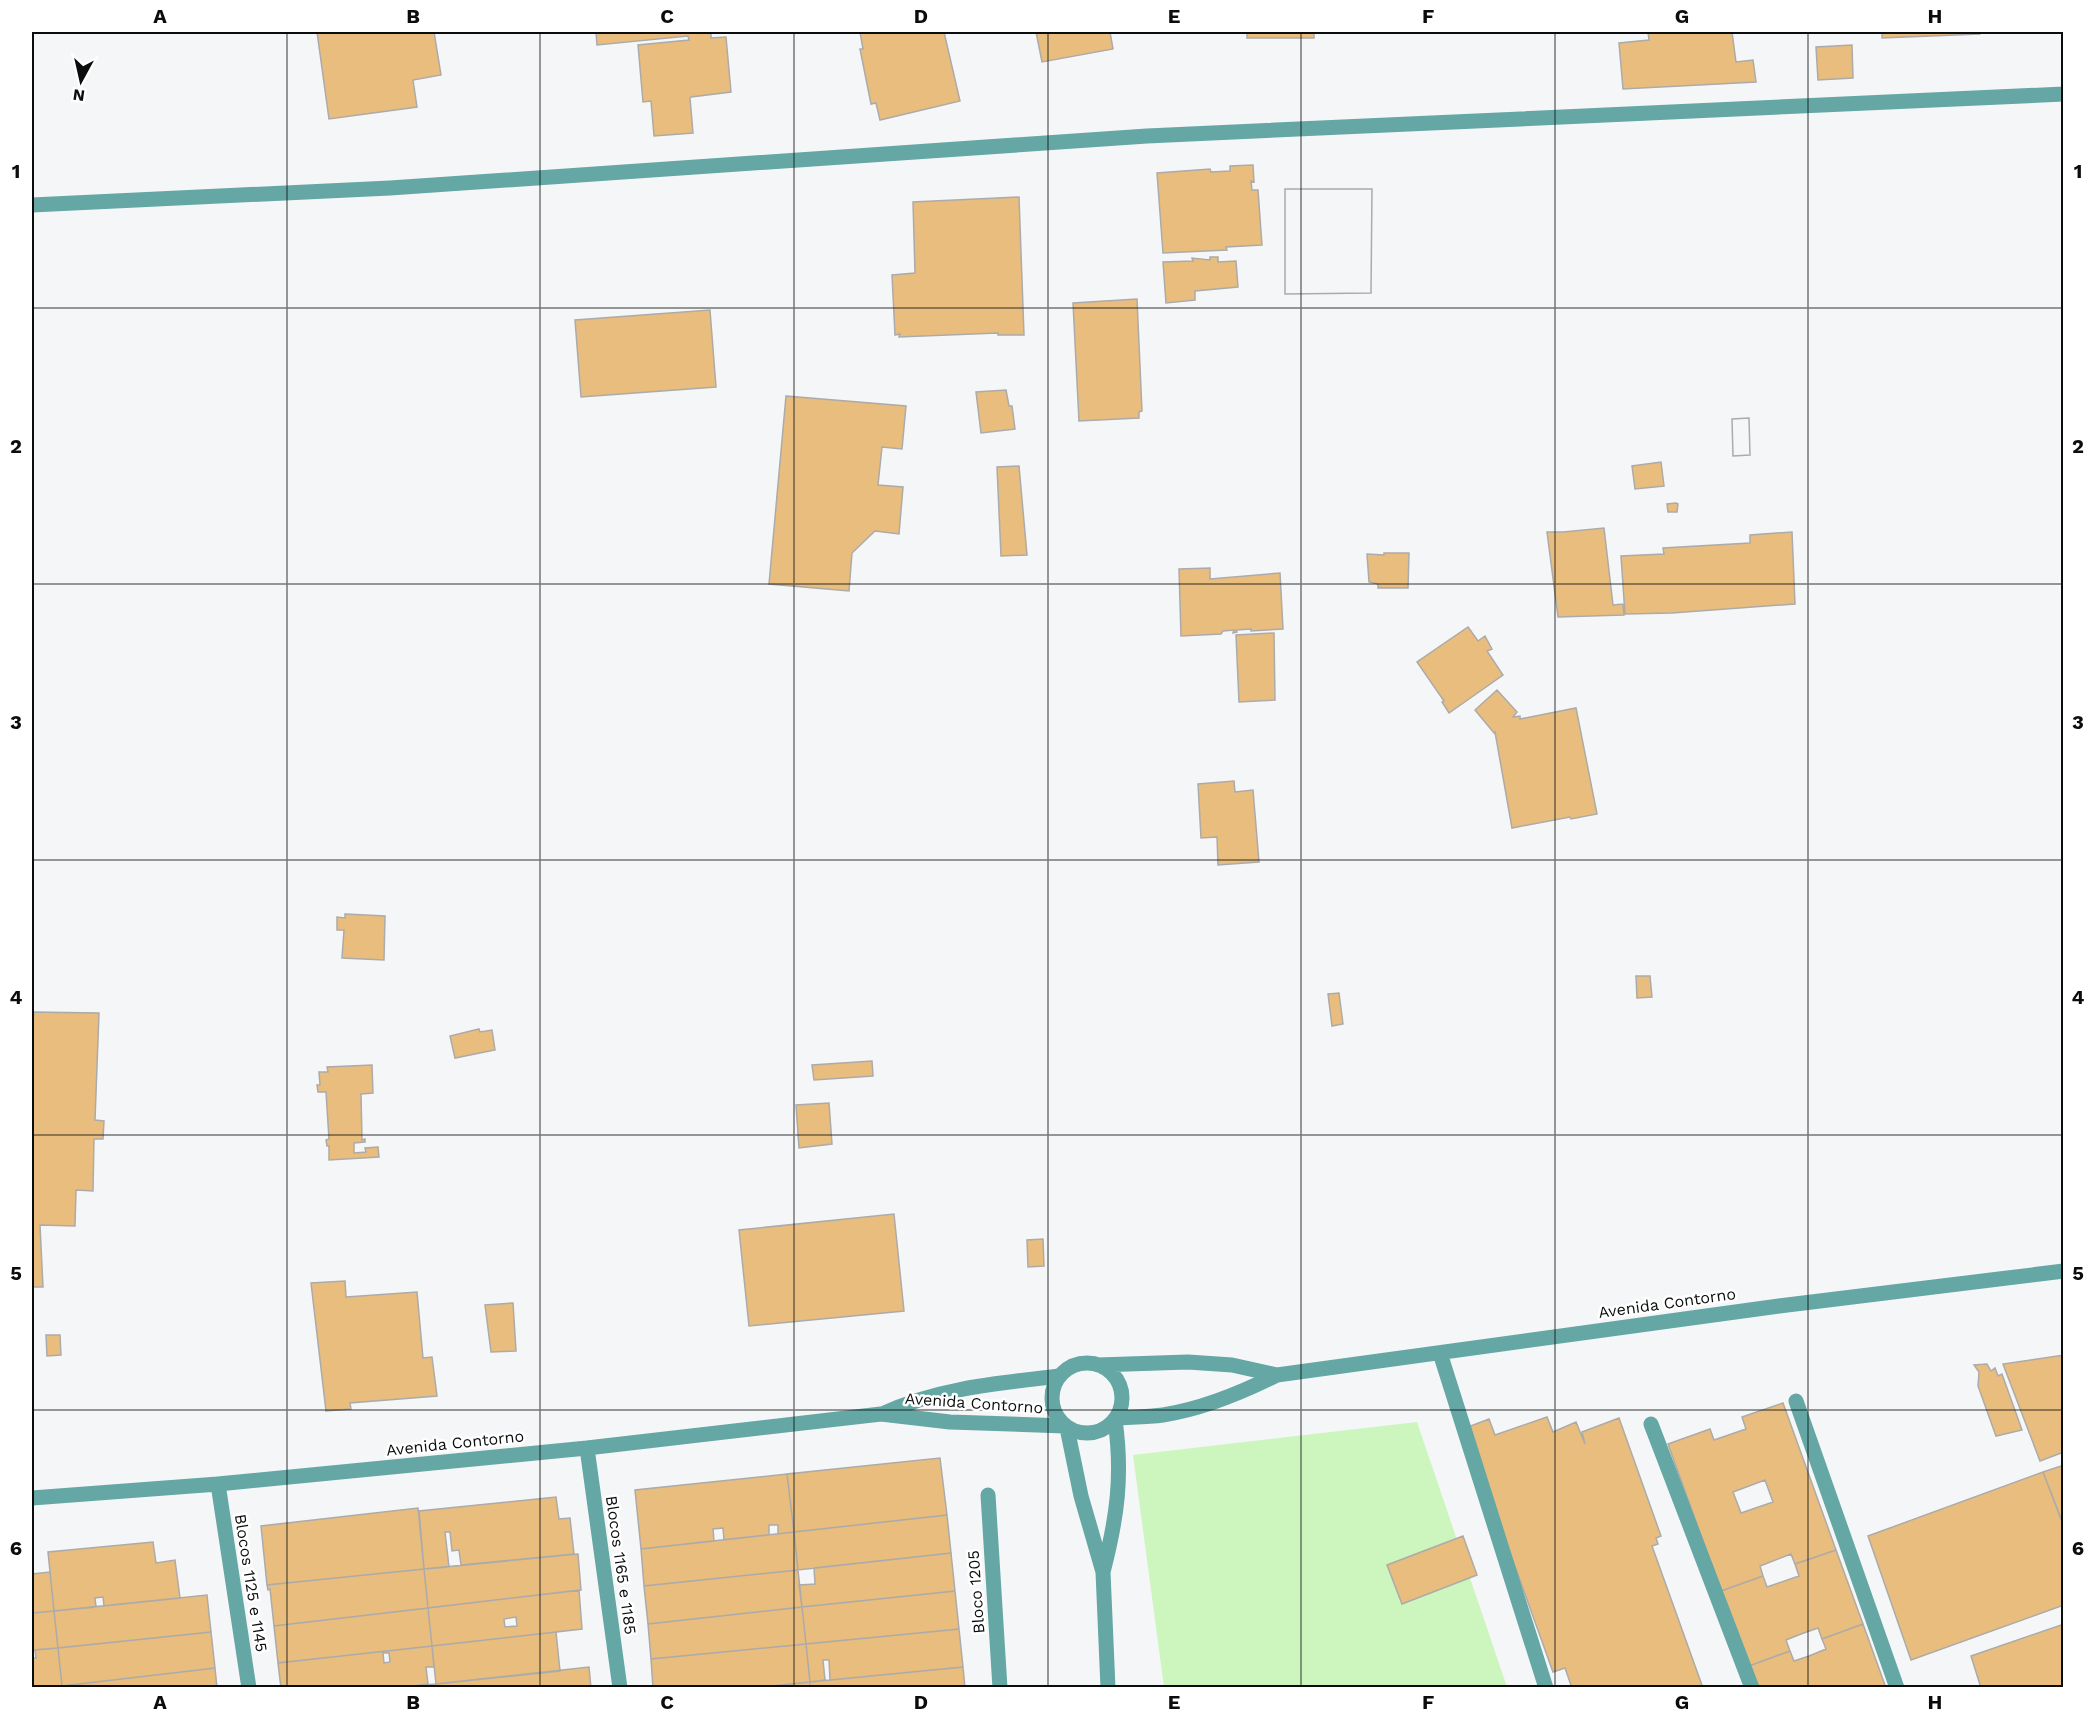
<svg xmlns="http://www.w3.org/2000/svg" width="2095" height="1719" viewBox="0 0 2095 1719" font-family="'Work Sans',sans-serif">
  <rect width="100%" height="100%" fill="#f5f6f7"/>
  <path fill="#cdf5be" d="M1417,1422L1507,1687H1164L1133,1455Z"/>
  <path fill="#e8bd7e" stroke="#acaba9" stroke-width="1.5" fill-rule="evenodd" d="M317,32H434L441,75L413,80L417,107L329,119Z
    M596,32H711V38L726,37L731,92L691,97L690,98L693,133L654,136L651,101L643,102L638,45L689,40L688,36L597,45Z
    M860,32H944L960,101L880,120L876,103L871,104L860,49H863Z
    M1036,32H1110L1113,49L1042,62Z
    M1247,32H1314V38H1247Z
    M1648,32H1732L1736,62L1753,60L1756,82L1623,89L1619,43L1649,40Z
    M1882,32H1980V34L1882,38Z
    M1852,45L1853,78L1818,80L1816,47Z
    M1253,165L1254,182L1251,181L1252,190H1258L1262,245L1226,247L1227,250L1163,253L1157,173L1210,169L1211,172L1230,171V166Z
    M1285,189H1372L1371,293L1285,294Z
    M1285,189H1372L1371,293L1285,294Z
    M1019,197L1024,335H998V333L899,337L900,334L895,335L892,275L915,273L913,202Z
    M1210,257H1218V262L1236,261L1238,287L1195,291V300L1166,303L1163,262L1193,261L1192,258L1210,260Z
    M1137,299L1142,411L1139,412V418L1079,421L1073,303Z
    M710,310L716,387L581,397L575,320Z
    M1006,390L1009,406H1012L1015,429L981,433L976,392Z
    M786,396L906,406L902,449L882,447L878,485L903,487L899,534L875,531L852,553L849,591L769,584Z
    M1749,418L1750,455L1733,456L1732,419Z
    M1749,418L1750,455L1733,456L1732,419Z
    M1661,462L1664,486L1635,489L1632,466Z
    M1019,466L1027,555L1001,556L997,467Z
    M1676,503L1678,504L1677,512H1668L1667,504Z
    M1604,528L1613,605L1623,604L1624,615L1558,617L1547,532H1563Z
    M1792,532L1795,604L1672,613L1625,614L1621,556L1664,554L1663,548L1750,543V535Z
    M1384,553H1409L1408,588H1378V584L1369,582L1367,554L1384,555Z
    M1210,568V579L1280,573L1283,629L1251,631V629L1236,630L1237,632L1233,633L1234,630L1223,631L1221,634L1181,636L1179,569Z
    M1468,627L1478,641L1485,636L1492,649L1487,651L1503,675L1449,713L1442,702L1444,701L1417,662Z
    M1274,633L1275,700L1239,702L1236,635Z
    M1497,690L1517,712L1513,717L1520,716V719L1576,708L1597,814L1571,819L1570,817L1512,828L1495,732L1494,733L1475,710Z
    M1234,781L1235,792L1253,790L1259,862L1218,865L1217,837L1201,838L1198,784Z
    M345,914L385,916L384,960L342,958L344,930H337V917L345,918Z
    M1636,976H1650L1652,997L1637,998Z
    M1339,993L1343,1024L1332,1026L1328,994Z
    M32,1012L99,1013L95,1120L104,1121L103,1139H94L93,1191L76,1190L75,1226L40,1225L43,1287H32Z
    M479,1029L480,1032L492,1030L495,1050L455,1058L450,1036Z
    M872,1061L873,1076L814,1080L812,1065Z
    M372,1065L373,1093L361,1094L362,1140L365,1139V1142L354,1143V1153L366,1152L365,1148L378,1147L379,1157L329,1160V1146H327L326,1140L329,1139L326,1092H318L317,1085H320L319,1072H328L327,1067Z
    M829,1103L832,1144L799,1148L796,1105Z
    M894,1214L904,1311L749,1326L739,1230Z
    M1043,1239L1044,1266L1028,1267L1027,1240Z
    M345,1281L346,1297L417,1292L423,1358L432,1357L437,1396L350,1403L351,1409L326,1411L311,1283Z
    M513,1303L516,1351L491,1352L485,1305Z
    M46,1335H60L61,1355L47,1356Z
    M2064,1355V1452L2040,1461L2003,1364Z
    M1987,1364L1991,1371L1995,1368L1998,1376L2002,1374L2022,1430L1996,1436L1978,1386L1979,1372L1974,1365Z
    M1783,1403L1836,1550L1795,1564L1791,1554L1760,1566L1763,1576L1721,1591L1668,1444L1710,1429L1714,1440L1746,1429L1742,1417ZM1765,1480L1773,1502L1741,1513L1733,1492Z
    M1547,1417L1553,1432L1576,1422L1585,1444L1582,1432L1619,1418L1661,1536L1656,1538L1658,1544L1652,1546L1703,1688H1572L1565,1668L1553,1672L1471,1444L1468,1427L1489,1419L1495,1435Z
    M940,1458L947,1515L794,1532L787,1474Z
    M2064,1465V1526L2043,1472Z
    M2043,1472L2064,1527V1605L1911,1660L1868,1536Z
    M787,1474L794,1532L778,1534V1525H769V1535L724,1540L723,1528L713,1529L714,1541L641,1549L635,1490Z
    M556,1497L559,1519L570,1518L574,1554L461,1565L459,1550L452,1551L450,1532H445L449,1567L424,1569L419,1511Z
    M418,1508L424,1569L267,1585L261,1526Z
    M947,1515L951,1553L798,1570L794,1532Z
    M794,1532L798,1570L644,1586L641,1549Z
    M1463,1536L1477,1575L1402,1604L1387,1565Z
    M153,1542L156,1563L175,1560L180,1598L104,1606L103,1597L95,1598L96,1607L54,1611L48,1552Z
    M1836,1550L1863,1624L1822,1639L1818,1628L1801,1634L1786,1640L1790,1651L1749,1666L1721,1591L1763,1576L1767,1587L1799,1576L1795,1564Z
    M951,1553L955,1591L802,1607L799,1585L815,1584L814,1568Z
    M578,1554L581,1590L428,1608L424,1569Z
    M424,1569L428,1608L274,1626L270,1589L268,1590L267,1585Z
    M798,1570L802,1607L648,1624L644,1586Z
    M50,1572L54,1611L32,1613V1574Z
    M579,1590L582,1629L432,1646L428,1608ZM516,1617L517,1626L505,1627L504,1619Z
    M955,1591L959,1629L806,1644L802,1607Z
    M207,1595L211,1632L58,1648L54,1611Z
    M802,1607L806,1644L651,1659L648,1624Z
    M428,1608L432,1646L278,1663L274,1626Z
    M54,1611L58,1648L32,1650V1613Z
    M1863,1624L1886,1688H1757L1749,1666L1790,1651L1794,1661L1809,1656L1826,1649L1822,1639Z
    M2064,1624V1685L2057,1688H1981L1971,1656Z
    M959,1629L963,1667L830,1680L829,1660H823L825,1680L810,1682L806,1644Z
    M211,1632L215,1668L62,1686L58,1648Z
    M556,1632L560,1671L436,1684L432,1646Z
    M806,1644L810,1682L752,1688H653L651,1659Z
    M432,1646L434,1667H426L428,1684L399,1688H281L278,1663ZM383,1653H389L390,1662L384,1663Z
    M58,1648L62,1686L32,1688V1658H36L35,1650Z
    M589,1667L591,1688H436V1684Z
    M963,1667L965,1688H810V1682Z
    M215,1668L217,1688H63L62,1686Z
    M810,1682V1688H752Z
    M436,1684V1688H411V1686Z"/>
  <g fill="none" stroke-linecap="round" stroke-linejoin="round">
    <path stroke="#64a7a4" stroke-width="15" d="M32,205L390,188L1147,136L2064,94
      M1440,1353L1546,1688
      M1052 1398a35 35 0 1 1 70 0a35 35 0 1 1-70 0Z
      M1098,1365L1188,1362L1232,1365L1277,1375
      M1796,1401L1897,1688
      M882,1414C938,1388 999,1383 1060,1376
      M1116,1418C1132,1417 1148,1417 1163,1415C1203,1409 1241,1393 1277,1375L1779,1306L2064,1271
      M1651,1424L1752,1688
      M1067,1428L1081,1496L1103,1572L1108,1688
      M587,1448L620,1688
      M218,1484L249,1688
      M988,1495L1000,1688
      M32,1498L218,1484L587,1448L881,1414L950,1422L1065,1426
      M1103,1572C1117,1518 1123,1476 1115,1420"/>
  </g>
  <path fill="none" stroke="#0b0c0c" stroke-width="1.5" stroke-opacity="0.55" d="M287,32V1688M540,32V1688M794,32V1688M1048,32V1688M1301,32V1688M1555,32V1688M1808,32V1688M32,308H2064M32,584H2064M32,860H2064M32,1135H2064M32,1410H2064"/>
  <g text-anchor="middle" dominant-baseline="central" stroke-width="5" stroke-linejoin="round" paint-order="stroke">
    <g font-size="16" fill="#0b0c0c" stroke="#fff">
      <text transform="translate(1667 1303) rotate(-8)">Avenida Contorno</text>
      <text transform="translate(974 1403) rotate(4)">Avenida Contorno</text>
      <text transform="translate(455 1443) rotate(-6)">Avenida Contorno</text>
      <text transform="translate(621 1565) rotate(82)">Blocos 1165 e 1185</text>
      <text transform="translate(251 1583) rotate(81)">Blocos 1125 e 1145</text>
      <text transform="translate(976 1592) rotate(-94)">Bloco 1205</text>
    </g>
  </g>
  <rect width="2095" height="1719" fill="none" stroke="#ffffff" stroke-width="66"/>
  <g transform="translate(81 81) rotate(188)" stroke="#ffffff" stroke-width="4.5" paint-order="stroke">
  <path d="M0-4.5L10 22L0 15L-10 22Z" fill="#0b0c0c"/>
  <text y="-9" font-size="16" font-weight="bold" text-anchor="middle" fill="#0b0c0c">N</text>
  </g>
  <rect x="33" y="33" width="2029" height="1653" fill="none" stroke="#0b0c0c" stroke-width="2"/>
  <g font-size="20" text-anchor="middle" font-weight="bold" fill="#0b0c0c">
    <text x="160" y="23">A</text>
    <text x="413" y="23">B</text>
    <text x="667" y="23">C</text>
    <text x="921" y="23">D</text>
    <text x="1174" y="23">E</text>
    <text x="1428" y="23">F</text>
    <text x="1682" y="23">G</text>
    <text x="1935" y="23">H</text>
    <text x="16" y="178">1</text>
    <text x="2078" y="178">1</text>
    <text x="16" y="453">2</text>
    <text x="2078" y="453">2</text>
    <text x="16" y="729">3</text>
    <text x="2078" y="729">3</text>
    <text x="16" y="1004">4</text>
    <text x="2078" y="1004">4</text>
    <text x="16" y="1280">5</text>
    <text x="2078" y="1280">5</text>
    <text x="16" y="1555">6</text>
    <text x="2078" y="1555">6</text>
    <text x="160" y="1709">A</text>
    <text x="413" y="1709">B</text>
    <text x="667" y="1709">C</text>
    <text x="921" y="1709">D</text>
    <text x="1174" y="1709">E</text>
    <text x="1428" y="1709">F</text>
    <text x="1682" y="1709">G</text>
    <text x="1935" y="1709">H</text>
  </g>
</svg>
